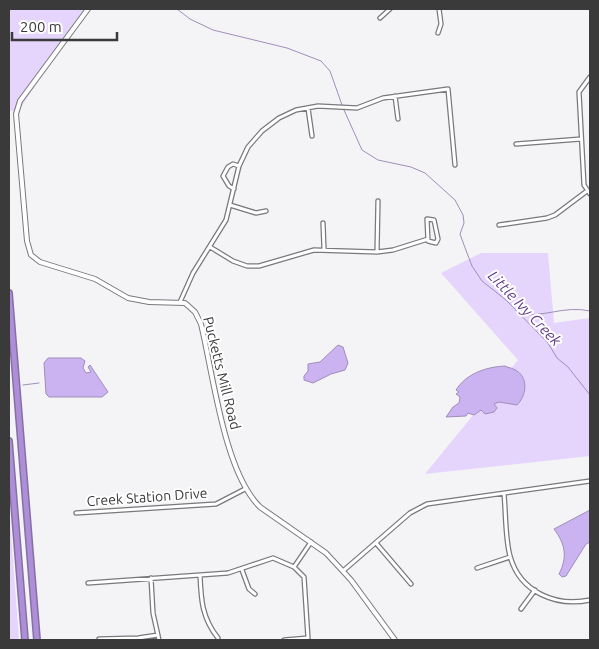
<svg xmlns="http://www.w3.org/2000/svg" width="599" height="649" viewBox="0 0 599 649" font-family="Ubuntu,sans-serif">
  <rect width="100%" height="100%" fill="#f4f3f6"/>
  <path fill="#e5d5fd" d="M9,9H87L19,110L9,111Z
    M481,253H548L554,323L590,318V456L425,474L518,360L441,273Z
    M9,506L19,640H9Z"/>
  <path fill="#cbb2f0" stroke="#a08eba" d="M338,345L343,347L348,363L345,370L331,374L313,383L304,380V376L308,371V364L320,362Z
    M48,358H81L85,361L83,368L86,373L91,372L88,367L90,365L108,392L102,397H49L46,394L44,363Z
    M505,366C509,368 513,368 517,371C529,379 526,396 517,405L499,402L494,404L497,408L494,412L485,414L481,410L474,415L468,413L466,416L446,417L453,407L459,403L460,397L456,394L459,392L456,390C466,374 485,367 505,366Z
    M590,510V542L586,544L566,576L562,577L559,574C568,556 565,544 554,529Z"/>
  <g fill="none" stroke-linecap="round" stroke-linejoin="round">
    <path stroke="#a08eba" stroke-width="1" d="M177,9L190,19L213,30L287,48L321,61L330,71L342,105
      M344,110L362,150L378,160L411,167L425,173L455,200L463,215L464,223L460,234L464,245L472,266L482,281L506,300L548,343L557,358L568,367L590,395
      M520,314C544,318 564,305 590,311
      M23,385L39,383
      M9,604V605"/>
    <g stroke="#79787b" stroke-width="5.5">
      <path id="minor" d="M380,18L390,9
        M438,33L441,24L439,9
        M590,77L579,92L584,185L590,194
        M395,96L398,119
        M308,108L312,136
        M516,144L581,139
        M234,189L229,186L223,176L228,167L233,164L239,166
        M230,205L256,213L266,211
        M427,219L434,220L438,239L436,243L428,241Z
        M323,223L324,249
        M499,225L547,218L555,215L587,191
        M210,247L233,261L247,266H259L314,250L377,252L393,250L428,239
        M377,252L378,201
        M180,302L193,273L226,220L239,166L248,147L262,131L279,118L296,110L318,106L357,108L383,98L448,89L455,165
        M504,494C506,514 505,537 510,556C520,593 557,607 590,600
        M76,513L216,504L245,489
        M376,543L411,584
        M294,567L311,542
        M477,568L510,557
        M242,570L249,589L255,594
        M343,571L410,513L427,504L590,481
        M200,575C201,600 202,618 218,638
        M151,578L153,613L159,640
        M88,583L228,573L273,558L294,567L304,577L308,638L284,640
        M521,609L535,590
        M99,639L138,638L158,635"/>
    </g>
    <g stroke="#79787b" stroke-width="6">
      <path id="tertiary" d="M88,9L20,101L16,114L27,241L31,255L40,262L95,279L128,298L149,302L185,303L195,312L201,324C213,373 224,472 260,507L326,553L351,580L395,640"/>
    </g>
    <g stroke="#8570a2" stroke-width="8">
      <path id="motorway" d="M9,293L37,640
        M9,441L25,640"/>
    </g>
    <use href="#minor" stroke="#fff" stroke-width="3"/>
    <use href="#tertiary" stroke="#fff" stroke-width="4"/>
    <use href="#motorway" stroke="#ae8dd9" stroke-width="5"/>
  </g>
  <g text-anchor="middle" dominant-baseline="central" stroke-width="4" stroke-linejoin="round" paint-order="stroke">
    <g font-size="14" fill="#3a3a3b" stroke="#fff">
      <text transform="translate(222 373) rotate(76)">Pucketts Mill Road</text>
      <text transform="translate(147 497) rotate(-4)">Creek Station Drive</text>
    </g>
    <g font-size="15" font-style="italic" fill="#603d87" stroke="#fff">
      <text transform="translate(525 308) rotate(46)">Little Ivy Creek</text>
    </g>
  </g>
  <rect width="599" height="649" fill="none" stroke="#3a3a3b" stroke-width="20"/>
  <path d="M12 32v8h105v-8" fill="none" stroke="#3a3a3b" stroke-width="2.5"/>
  <text x="20" y="32" font-size="15" fill="#3a3a3b" stroke="#ffffff" stroke-width="4" paint-order="stroke">200 m</text>
</svg>
